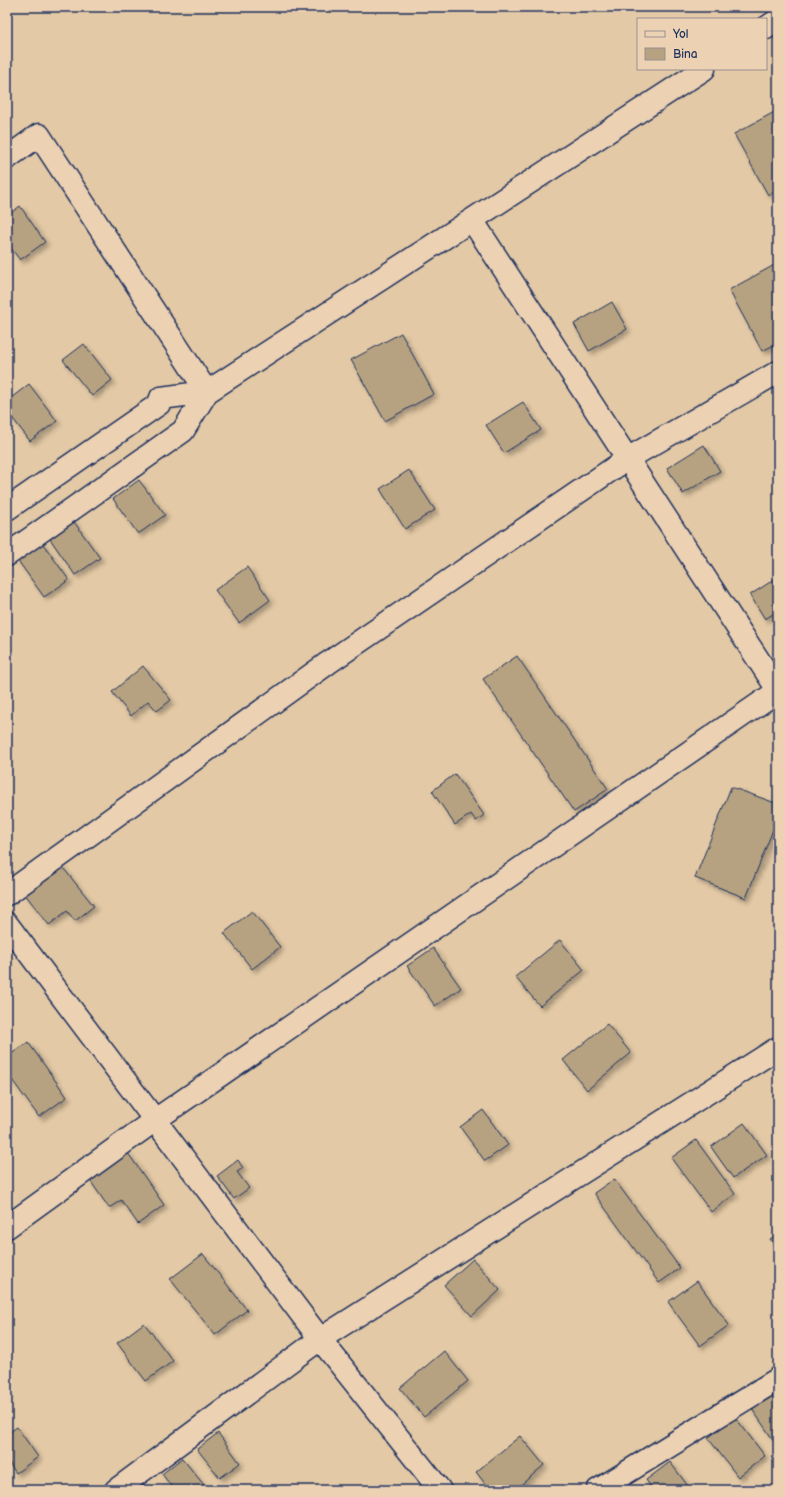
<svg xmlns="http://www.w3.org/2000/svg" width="785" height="1497" viewBox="0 0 785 1497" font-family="'Balsamiq Sans',sans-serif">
  <defs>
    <filter id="shadow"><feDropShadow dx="3.5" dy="3.5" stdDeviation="2" flood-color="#0004"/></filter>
  </defs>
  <rect width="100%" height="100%" fill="#e3c9a5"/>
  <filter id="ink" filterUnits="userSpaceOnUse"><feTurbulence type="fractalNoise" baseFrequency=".025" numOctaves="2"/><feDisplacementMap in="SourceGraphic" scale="8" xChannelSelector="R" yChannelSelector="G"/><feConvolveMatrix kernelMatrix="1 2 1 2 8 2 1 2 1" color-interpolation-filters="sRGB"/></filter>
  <g filter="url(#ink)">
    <path fill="#b6a280" stroke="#1b2f5e" filter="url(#shadow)" d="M778,110V189L768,195L734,134Z
      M20,206L45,242L20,260L7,243V216Z
      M778,263V343L762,351L729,290Z
      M612,302L627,329L589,351L574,324Z
      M401,333L434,394L385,421L351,360Z
      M84,344L112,380L92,396L63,360Z
      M29,384L57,421L30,441L7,411V401Z
      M523,402L541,430L504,453L486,425Z
      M704,445L720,471L683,494L667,468Z
      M409,470L435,510L405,529L380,489Z
      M139,480L165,515L138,534L113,499Z
      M72,519L100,558L75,575L48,536Z
      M41,541L69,580L44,597L16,558Z
      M247,567L270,600L239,623L215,590Z
      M778,577V611L765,619L750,595Z
      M517,656L608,789L574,812L483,679Z
      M143,666L171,700L157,711L148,701L131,716L112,692Z
      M455,774L484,815L476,821L471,814L455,825L432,791Z
      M731,787L778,804V817L746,898L695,878Z
      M60,864L94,906L75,921L67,911L49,925L24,893Z
      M252,911L280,947L252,969L224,933Z
      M560,940L584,970L540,1006L515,977Z
      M433,948L461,988L435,1006L407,966Z
      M607,1024L631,1053L587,1090L563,1060Z
      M28,1042L67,1097L39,1117L7,1073V1057Z
      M483,1110L508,1145L485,1161L460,1127Z
      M744,1123L767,1155L733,1178L711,1147Z
      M696,1140L735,1194L711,1212L671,1158Z
      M128,1153L164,1205L138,1224L121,1200L109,1208L89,1179Z
      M238,1160L243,1168L237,1172L249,1188L234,1199L217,1176Z
      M614,1179L680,1268L659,1283L594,1193Z
      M778,1234V1250L770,1239Z
      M203,1254L247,1310L215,1335L170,1279Z
      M473,1259L500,1290L472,1316L444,1285Z
      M697,1281L729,1325L700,1346L668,1302Z
      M144,1323L173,1361L146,1381L117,1343Z
      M444,1351L468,1381L424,1417L400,1388Z
      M778,1390V1447L748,1403Z
      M735,1417L765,1456L738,1477L708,1438Z
      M17,1427L38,1457L16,1473L7,1460V1434Z
      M218,1433L240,1463L220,1478L197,1449Z
      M520,1436L544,1465L515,1490H490L476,1472Z
      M182,1458L204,1485L198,1490H174L162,1474Z
      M670,1462L691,1490H653L646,1480Z"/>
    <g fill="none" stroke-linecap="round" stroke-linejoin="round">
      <g stroke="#1b2f5e" stroke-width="25">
        <path id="minor" d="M766,28L778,20
          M7,158L39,135L207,392
          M472,220L778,690
          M7,509L159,404L161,398L207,392
          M7,555L183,431L207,392L704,69
          M7,894L328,663L627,459L778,372
          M7,924L320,1339L440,1490
          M7,1227L155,1120L778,691
          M116,1490L320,1339L778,1048
          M598,1490L778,1379"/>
      </g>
      <use href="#minor" stroke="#ecd1b3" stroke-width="22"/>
    </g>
  </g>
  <rect width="785" height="1497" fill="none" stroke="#ecd1b3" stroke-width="24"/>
  <rect x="12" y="12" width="761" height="1473" fill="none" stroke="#1b2f5e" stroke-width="1.5" filter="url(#ink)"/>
  <rect x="637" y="18" width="130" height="52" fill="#ecd1b3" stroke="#989091"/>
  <rect x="645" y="31" width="20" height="6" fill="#ecd1b3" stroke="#989091"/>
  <text x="673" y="38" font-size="12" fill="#1b2f5e">Yol</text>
  <rect x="645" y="48" width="20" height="12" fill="#b6a280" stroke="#989091"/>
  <text x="673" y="58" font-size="12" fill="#1b2f5e">Bina</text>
</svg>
